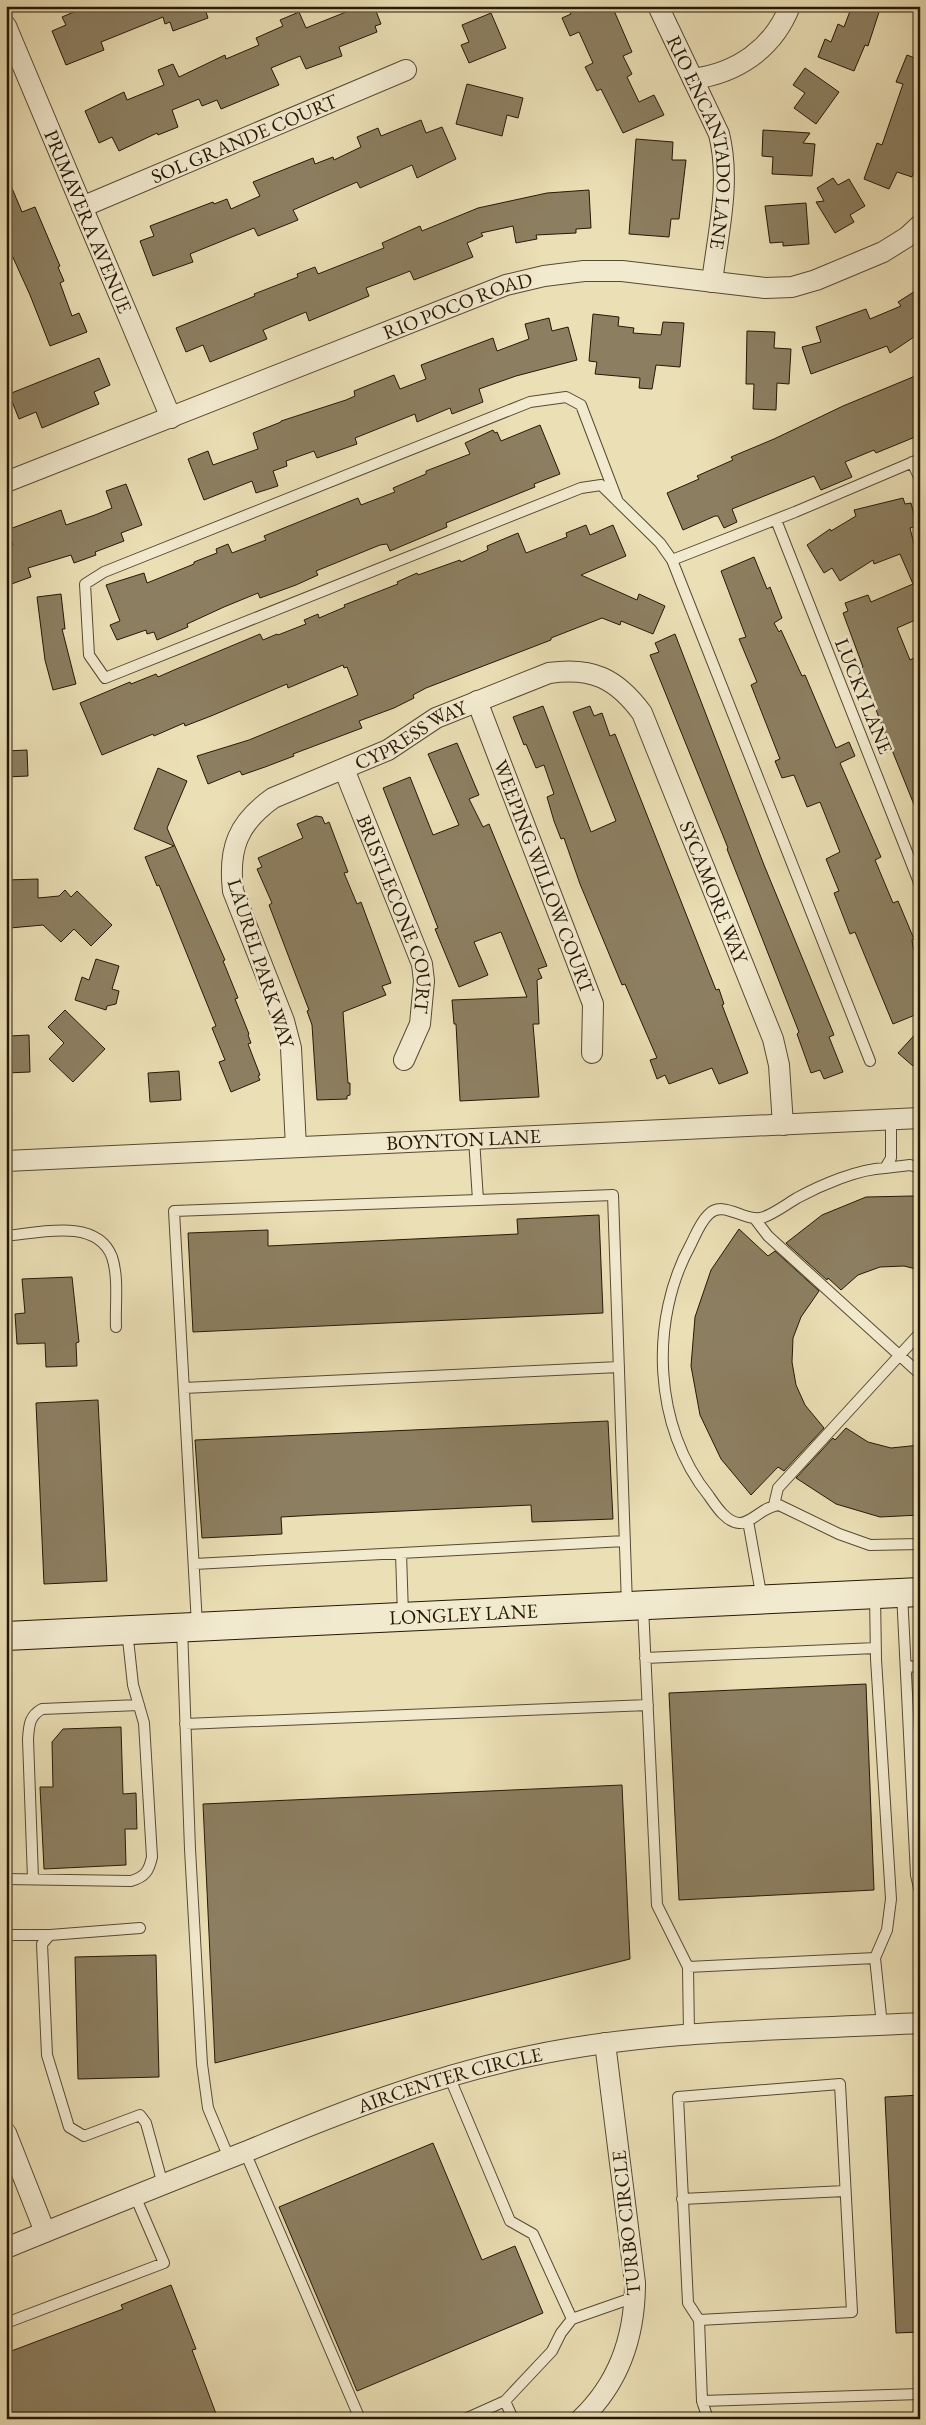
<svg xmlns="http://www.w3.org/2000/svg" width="926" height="2425" viewBox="0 0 926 2425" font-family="'EB Garamond',serif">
  <rect width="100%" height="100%" fill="#ebdfb5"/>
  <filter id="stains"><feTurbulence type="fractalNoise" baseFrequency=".004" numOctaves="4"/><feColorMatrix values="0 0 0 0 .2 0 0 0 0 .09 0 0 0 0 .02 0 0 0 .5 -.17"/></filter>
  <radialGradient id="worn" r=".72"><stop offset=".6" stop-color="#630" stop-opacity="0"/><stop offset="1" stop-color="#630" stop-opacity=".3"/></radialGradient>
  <path fill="#8c7f61" stroke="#261806" d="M88,6H204L208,18L173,31L170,22L165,24L163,17L101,42L104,50L66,65L52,31L66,25L62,17Z
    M344,6H374L381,24L375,26L377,32L339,47L342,56L306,69L300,56L271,68L279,85L221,109L217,100L202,106L199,99L172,110L178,127L158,135L157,133L119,151L112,137L99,143L85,111L124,92L127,100L164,85L158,70L173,64L179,77L225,55L226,59L259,45L256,38L283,26L280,20L299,12L306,28L346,12Z
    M567,6H612L632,52L623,56L632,74L627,77L639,102L654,95L664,115L623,133L601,89L597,91L585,67L593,63L579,32L570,36L562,18L571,14Z
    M852,6H881L868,46L865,45L854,71L818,57L825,39L831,42L838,24L844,27Z
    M491,13L506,48L469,63L461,45L469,42L462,25Z
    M907,55L920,60V156L912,177L897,172L889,189L864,179L877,143L882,145L903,84L896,82Z
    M805,68L839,92L816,124L794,108L805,93L793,85Z
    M467,84L523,98L518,118L507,115L502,136L456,124Z
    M421,120L426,133L442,127L456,159L417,178L412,165L360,188L357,182L293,210L298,220L258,236L254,228L190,254L193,262L153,276L140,241L154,236L150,226L213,202L214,204L227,199L231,209L260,196L253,182L313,158L315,164L333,157L334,160L361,147L357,137L378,128L381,136Z
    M763,130L810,133L803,143L815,144L812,176L772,174L773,157L762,156Z
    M636,139L673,142L672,160H686L679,219H671L669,237L629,234Z
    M6,174L22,212L35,207L60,266L58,267L64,281L60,283L72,316L79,313L87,332L50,346L30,295L6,242Z
    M833,178L838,185L849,179L865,206L850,215L854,222L835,233L816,202L824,201L817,188Z
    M589,190L591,228L576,229V233L536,235L537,239L516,243L513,226L481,233L483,236L467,243L473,257L414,280L410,271L395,277L366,288L369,296L309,321L306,312L263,330L267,339L210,362L203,345L186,352L176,328L255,296L254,294L298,277L297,274L315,267L318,274L384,248L382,243L420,226L422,231L478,208L547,193Z
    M806,203L809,244L783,246V242L770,243L765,206Z
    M920,288V333L890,353L887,346L811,374L802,347L821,342L816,327L866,309L870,319L901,306L898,302Z
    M593,314L619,317L618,326L634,328L633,333L661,335L663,322L684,323L680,367L656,365L652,389L639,388L640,378L595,374L597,362L589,361Z
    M549,318L552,331L568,327L577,360L516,376L479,389L483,402L452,414L450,408L417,422L415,414L355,438L357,444L317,458L314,451L286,461L287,466L273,471L278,486L256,493L252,481L204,500L188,459L208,451L213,465L258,449L253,433L281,422V421L346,400L355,396L354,391L394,375L400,389L426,379L421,365L493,338L497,351L529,339L525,324Z
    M747,331L775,332L774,348L791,349L789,384L777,383L776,410L753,409L754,384H746Z
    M99,358L110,385L94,392L99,404L42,428L36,412L19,419L9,394Z
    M920,374V435L876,453L874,450L845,462L852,477L821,490L814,476L732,509L737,522L724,528L718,516H715L683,530L667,493L699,479L697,476L733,460L731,457L774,439L843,406Z
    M540,425L560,474L534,484L535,487L446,523L447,527L390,551L387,544L380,545L316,571L318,575L296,585L260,598L258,593L224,607L187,624L188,627L157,640L154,632L147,634L146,630L117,640L110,625L120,621L106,585L144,573L147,583L194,564V562L217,553L216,549L228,544L232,553L266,540L264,536L358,498L361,505L395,492L393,488L426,474V471L470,454L465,443L493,430L495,433L497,432L501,441Z
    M126,484L142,525L121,533L124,541L95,552L96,555L74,563L71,555L28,568L31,577L6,586V548L13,545L7,530L61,510L66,525L95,515L112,508L106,491Z
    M903,498L905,504L911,503L917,526L910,528L920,568V618L897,628L910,660L914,658L920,674L919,817L892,750L882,754L876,740L886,736L860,668L863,667L843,613L848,611L845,603L868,595L871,602L913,584L900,554L874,564L873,560L840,581L832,568L824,573L807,545L830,529L831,531L856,516L854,510Z
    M586,525L590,535L613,525L626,556L581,575L637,600L639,594L665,606L653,634L621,621L620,625L602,618L551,638V640L426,688L413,695L414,698L394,708L359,721L362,728L293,754L294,756L265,767L242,775L240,771L208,784L197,756L249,740L358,695L347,667L344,668L343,665L288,688L287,684L211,716L185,726L184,723L154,736L153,734L102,755L80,703L130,682L131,684L156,674L158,677L174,670L260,634L263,640L277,634L278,635L306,624L304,620L318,614L319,618L345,607L344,605L398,584L397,582L417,573L418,575L460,560L461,562L488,550L487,546L518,533L526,553L567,537L566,533Z
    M754,557L767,589L770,587L782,618L774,623L779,632L781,630L802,676L805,675L836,748L849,742L855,756L840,763L881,857L875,860L893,903L898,901L914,939L912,940L913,947L920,963V1013L893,1024L855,932L850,934L834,893L839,891L826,859L840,852L820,802L807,807L794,775L782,778L775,761L780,759L751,685L757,682L739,639L746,637L721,571Z
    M61,594L65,629H62L76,684L53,690L45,660L37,597Z
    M675,634L764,865L834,1035L829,1037L843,1072L824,1079L820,1070L811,1073L797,1034L799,1032L727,849L728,848L650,655L659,652L655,643Z
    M543,706L591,832L616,821L573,712L590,706L594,716L602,713L610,736L615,734L716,990L719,989L724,1004L722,1005L748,1073L719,1084L712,1068L669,1084L665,1075L657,1079L650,1060L657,1058L625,984L622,985L580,884L564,838L561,839L554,821L547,797L554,794L544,765L536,768L526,744L524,745L513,717Z
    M457,743L479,795L469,799L483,827L489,824L547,966L538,969L542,978L537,980L539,1024H533L539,1097L460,1101L456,1024H454L452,1000L527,997L501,932L474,942L488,975L459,987L435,929L438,928L383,788L410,777L433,835L459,825L428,754Z
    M27,750L28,776L6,777V751Z
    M158,768L187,781L167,828L225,960L223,961L238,998L235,999L249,1034L248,1035L251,1043L248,1044L260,1075L258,1076L260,1080L231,1092L219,1062L225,1060L212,1028L216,1026L159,885L157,886L145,857L174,846L134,829Z
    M316,816L322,817L325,824L329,822L348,872L344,873L357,904L361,902L391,983L382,986L386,995L343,1012L348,1083H350V1095L347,1096V1099L317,1100L312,1025L307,1011L309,1010L269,905L272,903L257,869L262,867L258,858L303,838L297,824Z
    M38,879V898L59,896L65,890L71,897L77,891L112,925L91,946L74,929L61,942L43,925L10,928L9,917L6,918V880Z
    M96,959L119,966L112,989L119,991L116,1004L107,1006L106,1010L75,1000L82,977L89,980Z
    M65,1010L105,1049L73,1082L49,1059L64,1043L48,1027Z
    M920,1029V1058L913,1066L898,1053Z
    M29,1035L30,1072L6,1073V1042H11L10,1036Z
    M179,1071L181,1100L150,1102L148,1073Z
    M912,1196L920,1197V1270L904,1266L880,1267L858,1275L841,1290L828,1278L827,1280L786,1243L822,1215L866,1197Z
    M599,1215L603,1313L193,1332L188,1233L268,1230V1246L518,1234L517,1219Z
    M739,1229L768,1256L775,1251L819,1291L801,1317L793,1338L792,1362L796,1385L805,1405L824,1428L784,1471L778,1467L751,1495L721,1459L700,1415L691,1366L695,1317L711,1270Z
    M72,1277L79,1342L76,1343L77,1366L46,1367L45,1343L17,1344L15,1314L25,1313L22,1279Z
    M98,1400L107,1581L44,1584L36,1403Z
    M608,1421L613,1519L532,1522L531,1505L317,1515L281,1517L282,1534L202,1538L195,1440Z
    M846,1428L868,1442L891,1448L920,1445V1515L880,1517L836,1504L796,1478L833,1438L835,1440Z
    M866,1684L874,1890L679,1900L669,1693Z
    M121,1727L123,1794L136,1793L137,1829H125L126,1865L44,1869L40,1787H53L52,1742L63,1729Z
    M622,1785L630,1959L215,2063L203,1804Z
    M156,1955L159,2077L78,2079L75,1957Z
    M920,2095V2332L896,2333L885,2097Z
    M433,2143L482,2260L515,2246L543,2313L357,2391L279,2207Z
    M171,2285L196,2349L192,2350L218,2419H9L6,2412V2353L123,2309L121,2305Z"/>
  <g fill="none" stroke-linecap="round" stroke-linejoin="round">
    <g stroke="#574a32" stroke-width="12">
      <path id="service" d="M912,462L920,479
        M618,502L581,405L566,397L530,402L104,572L85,584L89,655L105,678L581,488L601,485L660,543L672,560L870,1061
        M776,520L920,885
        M672,560L795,512L920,459
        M891,1119V1158L885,1168C858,1169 821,1185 797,1198C787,1204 775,1213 764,1217C746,1224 723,1198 708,1215C700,1223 696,1234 691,1244C649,1320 653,1427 709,1496C716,1506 726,1522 739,1523C751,1524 763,1506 779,1505L839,1534L870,1545L920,1544
        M474,1139L478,1200L613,1195L627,1605
        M885,1168L910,1165L920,1168
        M755,1219L768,1236L920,1374
        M6,1236C38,1233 97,1217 112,1257C119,1278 115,1306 116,1327
        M184,1388L619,1367
        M774,1505L778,1488L920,1333
        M748,1521L762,1599
        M401,1553L403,1615
        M194,1564L625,1541
        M902,1593L916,1875L920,1892
        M643,1607L657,1905L688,1967L689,2034
        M197,1625L174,1211L478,1200
        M182,1628L190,1849L202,2064L208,2108L229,2158
        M645,1658L876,1648
        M906,1667L920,1666
        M185,1724L648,1705
        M6,1879L131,1881C145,1877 149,1871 152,1857L144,1723L133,1685L127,1630
        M33,1879L28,1739C29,1726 29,1716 42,1709L139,1705
        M140,1928L50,1935L42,1944L47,2055L69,2127L84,2136L140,2115L146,2123L163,2185
        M6,1935H50
        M875,1958L887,1930L891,1899L876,1659L875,1595
        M688,1967L875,1958L882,2025
        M449,2076L510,2221L533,2234L572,2319L561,2333L552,2351L505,2401L465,2419
        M245,2152L360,2419
        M682,2199L845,2191
        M572,2319L635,2297
        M699,2320L688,2303L678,2097L840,2084L852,2312L699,2320L702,2401
        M6,2323L164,2263L135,2196
        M505,2401L513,2419
        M708,2419L702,2401L920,2394"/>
    </g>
    <g stroke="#574a32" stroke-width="22">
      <g id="minor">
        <path id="s1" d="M658,6L719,134C731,182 718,233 712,282"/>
        <path id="s2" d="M6,26L171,418"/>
        <path d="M693,79C737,73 773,49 790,6"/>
        <path id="s3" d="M82,207L406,70"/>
        <path id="s4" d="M6,482L506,285L544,276L584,271H622L765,288L792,287L816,280L883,252L907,237L920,225"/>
        <path id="s5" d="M477,701L593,1004L592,1053"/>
        <path id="s6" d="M344,769L422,964L424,981L420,1024L404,1060"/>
        <path id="s7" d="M296,1147L291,1048L284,1021L233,891C228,848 238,823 273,798L388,750L436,718L549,673C592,667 616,678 642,713L773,1039L779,1065L783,1125"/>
        <path id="s8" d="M6,1161L920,1118"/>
        <path d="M6,2133L45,2232"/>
        <path id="s9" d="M6,2248C87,2215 168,2182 250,2150C341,2112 433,2076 530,2056C658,2029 790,2030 920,2023"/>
        <path d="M581,2419C620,2382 635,2336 635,2283L605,2043"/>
      </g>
    </g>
    <g stroke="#261806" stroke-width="30">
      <g id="secondary">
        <path id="s10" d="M6,1636L920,1592"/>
      </g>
    </g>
    <use href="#service" stroke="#f2eacf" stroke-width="10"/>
    <use href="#minor" stroke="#f2eacf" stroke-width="20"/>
    <use href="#secondary" stroke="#f2eacf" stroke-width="28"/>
  </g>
  <g text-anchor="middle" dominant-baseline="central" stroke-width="5" stroke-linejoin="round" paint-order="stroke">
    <g font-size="20" fill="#261806" stroke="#f2eacf">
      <text stroke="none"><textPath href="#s3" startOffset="176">SOL GRANDE COURT</textPath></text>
      <text stroke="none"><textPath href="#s1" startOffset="146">RIO ENCANTADO LANE</textPath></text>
      <text stroke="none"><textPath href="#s2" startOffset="212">PRIMAVERA AVENUE</textPath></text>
      <text stroke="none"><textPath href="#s4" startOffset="485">RIO POCO ROAD</textPath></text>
      <text transform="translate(864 696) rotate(68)">LUCKY LANE</text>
      <text stroke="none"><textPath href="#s7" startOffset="526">CYPRESS WAY</textPath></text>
      <text stroke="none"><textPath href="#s5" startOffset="188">WEEPING WILLOW COURT</textPath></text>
      <text stroke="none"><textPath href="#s7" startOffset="979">SYCAMORE WAY</textPath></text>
      <text stroke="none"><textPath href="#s6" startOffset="155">BRISTLECONE COURT</textPath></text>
      <text transform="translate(261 963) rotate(72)">LAUREL PARK WAY</text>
      <text stroke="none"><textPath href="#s8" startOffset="458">BOYNTON LANE</textPath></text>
      <text stroke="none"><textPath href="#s10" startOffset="458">LONGLEY LANE</textPath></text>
      <text stroke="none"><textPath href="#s9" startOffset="475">AIRCENTER CIRCLE</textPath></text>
      <text transform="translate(626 2223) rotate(-96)">TURBO CIRCLE</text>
    </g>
  </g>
  <rect width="926" height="2425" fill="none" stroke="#ebdfb5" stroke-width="25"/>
  <rect x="8" y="8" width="911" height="2410" fill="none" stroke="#261806" stroke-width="2.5"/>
  <rect x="12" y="12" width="901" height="2400" fill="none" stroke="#261806"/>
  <rect width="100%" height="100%" filter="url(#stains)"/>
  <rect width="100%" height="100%" fill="url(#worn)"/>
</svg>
